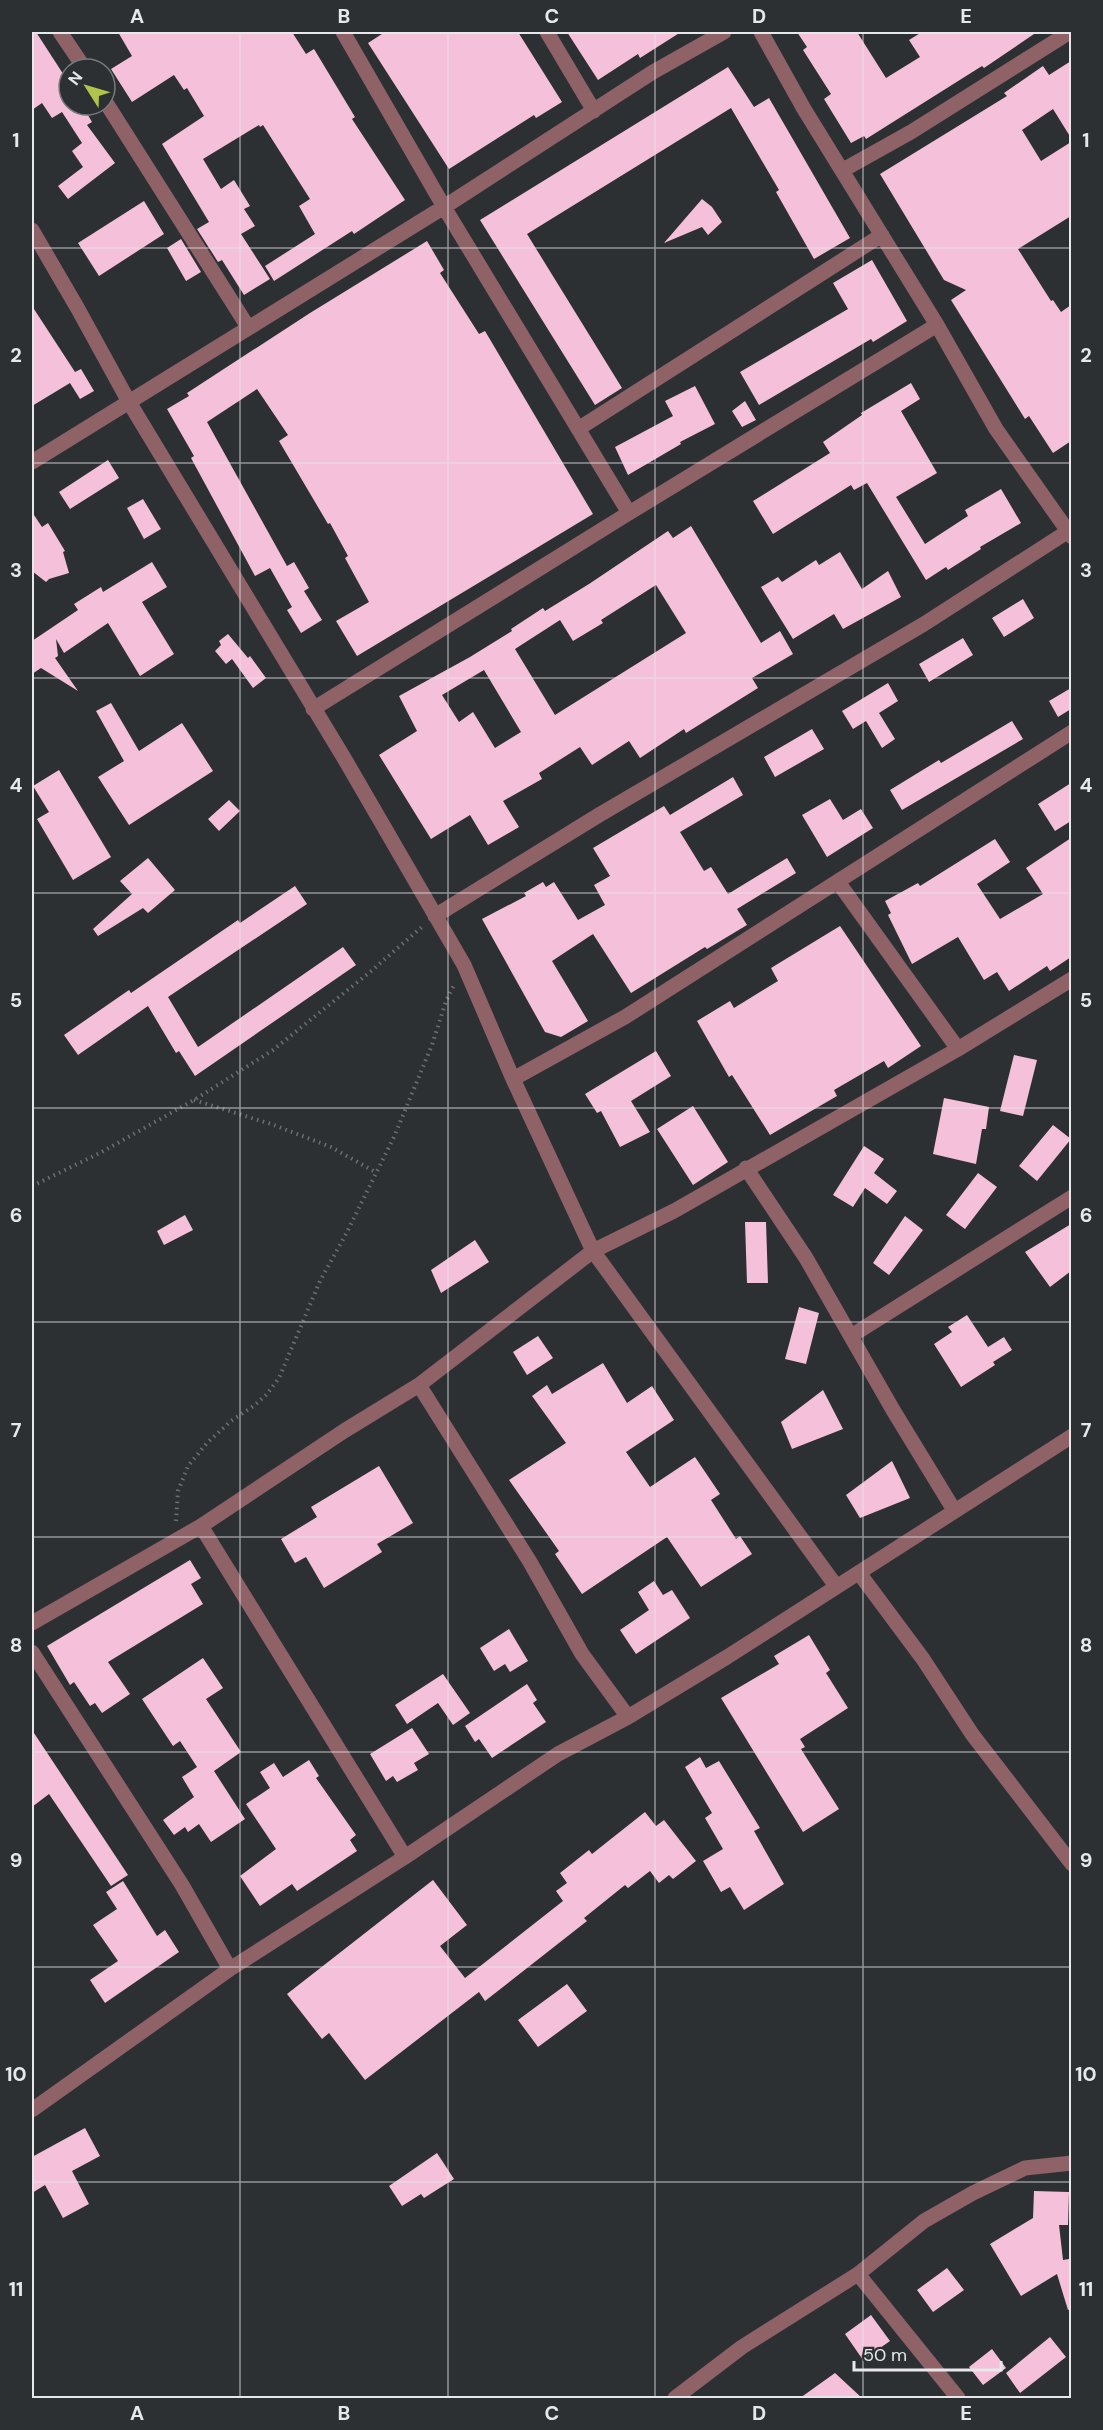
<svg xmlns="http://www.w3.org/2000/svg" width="1103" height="2430" viewBox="0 0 1103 2430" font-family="'DM Sans',sans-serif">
  <rect width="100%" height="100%" fill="#2d3033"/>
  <path fill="#f5c0d9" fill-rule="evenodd" d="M32,32H36L69,83V105H82L92,122L87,125L115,163L68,199L58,186L83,167L72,151L82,143L62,112L52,118L42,103L32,110Z
    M118,32H292L306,54L314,49L355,117L352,119L405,200L354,234L352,231L274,281L265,266L315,234L299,206L310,199L263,125L260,127L259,125L203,159L221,189L234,180L250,206L244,209L255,226L241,234L270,279L244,295L222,260L218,262L197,229L209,222L162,144L204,116L187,88L184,90L174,75L132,102L111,69L132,56Z
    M385,32H518L562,102L536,118L534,115L449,169L368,43Z
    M567,32H681L640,58L638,54L598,80Z
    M797,32H857L886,78L920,57L909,40L922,32H1037L984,68L982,66L866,139L864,136L851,143L824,99L831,94L803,50L807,47Z
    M1071,61V138L1053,109L1022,130L1041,161L1071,142V216L1018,249L1051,301L1053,300L1061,312L1071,305V441L1053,453L1029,416L1025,419L951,300L966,290L944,280L880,174L1007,96L1004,93L1043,66L1049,75Z
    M728,67L754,107L769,98L850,238L814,259L776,192L779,190L731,108L527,234L622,388L595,405L480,220Z
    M702,199L712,207L722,222L708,235L702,227L664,243Z
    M144,201L164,234L99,276L78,243Z
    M181,239L201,272L186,281L167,248Z
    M427,241L444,270L440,273L479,334L485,331L593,514L357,656L336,621L369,602L345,558L348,556L330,523L328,524L279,441L288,435L257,389L207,422L287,566L294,562L309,588L304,591L322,620L301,633L287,610L292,607L270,568L255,576L191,458L194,456L167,409L189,396L187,393L310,313Z
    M872,260L907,321L873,342L871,339L759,405L740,372L848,309L833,283Z
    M32,306L75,372L81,369L94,391L80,399L70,383L32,406Z
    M911,383L920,399L901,411L937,473L896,497L925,544L968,516L965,510L1001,489L1021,523L980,547L981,549L948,570L946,567L926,580L867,483L854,490L851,485L773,534L753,501L830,453L823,442L862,415L861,413Z
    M695,386L715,424L680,442L681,444L628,475L615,447L673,416L665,401Z
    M745,401L756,420L742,427L732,411Z
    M108,460L119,478L70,509L59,492Z
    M143,499L161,529L144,539L127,508Z
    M32,512L42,527L48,523L65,551L63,552L69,573L49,579L46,582L32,571Z
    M691,526L761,643L780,631L793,654L752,678L758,688L686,733L684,729L640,758L629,741L592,765L580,747L539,773L542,779L503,801L519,827L488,845L470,815L431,839L379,755L417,731L399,696L470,657L512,631L511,629L543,608L545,611L589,584L668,531L673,538ZM656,585L686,633L555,715L515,649L560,620L573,641L603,623L601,620ZM484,670L521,732L495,748L473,712L459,722L442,695Z
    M840,552L862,589L888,571L901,597L843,629L834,614L793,639L761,587L778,577L782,582L816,560L819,565Z
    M152,562L167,587L142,602L174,654L140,676L108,623L64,653L56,639L58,656L55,658L78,691L41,668L32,674V641L78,610L74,604L101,587L103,592Z
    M1023,599L1034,618L1004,637L992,618Z
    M228,634L248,658L250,656L266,678L253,688L232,659L226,664L215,651L221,645L219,641Z
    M963,638L973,655L929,682L919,664Z
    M888,683L898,701L879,713L895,739L882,748L866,721L853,729L842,711Z
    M1071,688V709L1058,717L1049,701Z
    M111,703L139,751L182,723L213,771L129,825L98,777L124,761L96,711Z
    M1012,721L1023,739L902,810L890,790L939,760L941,763Z
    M812,729L824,749L775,777L764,757Z
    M59,770L111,857L73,880L37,819L49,812L33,786Z
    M733,777L743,795L680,832L704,871L711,867L728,894L787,858L796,873L737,909L747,925L707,949L705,947L631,993L593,934L552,961L588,1021L561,1037L545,1032L482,919L526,896L524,893L543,882L546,887L554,882L578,920L605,905L594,885L610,876L593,848L664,806L670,815Z
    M1071,783V821L1055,831L1038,804Z
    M830,799L843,820L861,809L873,828L827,857L802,815Z
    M229,800L240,811L219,831L208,819Z
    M1071,838V957L1050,971L1047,966L1009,991L997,972L984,980L958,937L912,964L888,915L891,913L885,901L918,883L920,886L995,839L1010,862L977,884L1000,919L1043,894L1026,868Z
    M148,858L175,890L148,913L143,908L98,936L93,929L132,894L120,881Z
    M295,886L307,904L168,997L198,1047L343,947L356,965L195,1076L179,1051L176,1053L148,1006L78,1055L64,1035L129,990L131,993L238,920L240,923Z
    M840,926L921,1046L888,1068L884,1061L834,1090L837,1096L770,1135L732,1075L729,1077L697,1021L730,1001L734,1008L778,981L771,968Z
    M656,1051L671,1076L631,1101L650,1132L620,1147L601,1111L597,1113L585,1094Z
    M1014,1055L1037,1060L1023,1116L1000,1111Z
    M944,1098L989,1107L986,1129H982L976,1164L933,1154Z
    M693,1106L728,1162L693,1185L657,1129Z
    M1053,1125L1071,1139L1037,1181L1019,1166Z
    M864,1146L884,1159L874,1173L897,1191L887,1204L865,1188L853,1207L833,1195Z
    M978,1173L997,1187L965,1229L946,1215Z
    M185,1215L193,1230L164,1245L157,1231Z
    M905,1216L923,1230L889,1275L873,1263Z
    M745,1222H766L768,1283H747Z
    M1071,1224V1271L1050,1287L1025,1252Z
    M475,1240L489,1262L441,1293L431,1270Z
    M799,1307L819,1313L806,1364L785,1359Z
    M967,1315L988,1347L1004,1337L1012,1350L993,1362L995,1365L961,1387L934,1344L952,1332L948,1327Z
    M538,1336L553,1358L527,1375L513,1352Z
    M603,1363L627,1403L652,1386L674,1420L626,1452L650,1487L695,1457L720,1494L711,1500L736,1539L740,1536L752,1554L701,1587L667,1537L582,1594L555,1554L559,1551L509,1480L566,1443L532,1396L547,1385L552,1394Z
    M823,1390L843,1429L792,1449L781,1422Z
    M892,1461L910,1498L860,1518L846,1495Z
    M379,1466L413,1523L377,1544L382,1552L324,1588L306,1557L295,1563L281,1539L317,1517L311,1507Z
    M190,1560L201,1578L191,1584L203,1604L108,1662L130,1694L102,1713L95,1703L90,1706L74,1682L70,1685L47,1646Z
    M654,1581L663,1595L672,1590L690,1618L636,1654L620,1630L649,1610L638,1592Z
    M509,1629L528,1661L510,1672L505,1664L494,1671L480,1648Z
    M809,1635L830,1670L826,1673L848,1708L800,1739L805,1747L801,1749L839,1809L803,1832L721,1698L779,1664L774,1656Z
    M203,1658L223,1688L206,1699L241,1752L214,1771L245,1819L211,1842L199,1824L188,1832L185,1827L174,1835L163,1820L194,1797L182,1777L197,1767L180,1741L173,1746L142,1699Z
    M443,1674L470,1713L453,1725L438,1703L407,1724L395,1705Z
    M527,1684L537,1700L533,1703L546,1722L492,1758L479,1739L475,1742L465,1726Z
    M412,1728L429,1754L414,1763L418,1770L397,1782L393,1776L386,1781L370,1754Z
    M32,1730L128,1875L111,1886L49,1794L32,1807Z
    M700,1757L706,1768L719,1761L760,1828L754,1831L784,1884L744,1910L730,1887L721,1892L703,1861L723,1849L705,1818L712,1813L685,1767Z
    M309,1760L319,1776L316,1778L356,1835L350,1840L357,1851L297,1891L292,1884L260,1906L240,1876L276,1849L246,1804L270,1788L260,1772L274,1763L283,1777Z
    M645,1812L656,1826L664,1820L696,1861L673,1879L669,1875L659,1883L650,1871L628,1888L625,1885L584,1918L587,1921L485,2001L479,1992L365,2080L329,2033L322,2039L287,1994L433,1880L467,1925L440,1946L465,1978L563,1901L556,1891L567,1883L560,1873L589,1850L592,1854Z
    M123,1881L157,1936L165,1930L179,1952L105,2003L90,1980L118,1961L93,1925L117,1909L106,1892Z
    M567,1984L587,2011L538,2047L518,2020Z
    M85,2128L100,2156L72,2171L89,2204L63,2218L45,2185L32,2193V2157Z
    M437,2153L454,2179L424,2198L421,2194L402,2206L389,2186Z
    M1034,2191L1069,2192L1068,2225H1059L1063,2260L1069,2259L1071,2270V2309L1068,2310L1057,2274L1021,2296L990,2244L1033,2218Z
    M947,2268L964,2290L933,2312L917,2290Z
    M871,2315L890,2341L863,2360L845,2334Z
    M1050,2337L1066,2357L1020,2393L1006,2373Z
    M992,2349L1006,2368L983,2385L969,2367Z
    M835,2373L862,2398H800Z"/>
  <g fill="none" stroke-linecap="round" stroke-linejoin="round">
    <path stroke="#6d6f72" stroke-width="4" stroke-dasharray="1.5 4.5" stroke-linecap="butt" d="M194,1100L271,1124L331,1147L377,1173
      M32,1186L100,1153L194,1100L273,1050L370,972L423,926
      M176,1521L178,1491L188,1466L207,1443L231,1421L255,1405L267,1394L279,1378L320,1281L346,1234L394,1137L432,1045L446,1001L454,985"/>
    <path stroke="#8e6267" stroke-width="15" d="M60,32L85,69
      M343,32L444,207L629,513
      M547,32L594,111
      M761,32L804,109L937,325L996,429L1072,537
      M105,101L248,327
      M843,170L911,132L1070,32
      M32,230L78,309L129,402L347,763L464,965L513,1079L593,1251L836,1586
      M578,429L882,235
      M32,462L444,207L653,72L724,32
      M313,709L629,513L937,325
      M838,882L958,1049
      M435,916L599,815L924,624L1067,532
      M513,1079L625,1017L1072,732
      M746,1168L806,1258L893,1410L954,1510
      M851,1336L1072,1197
      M419,1385L530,1562L582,1654L628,1717
      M201,1526L405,1857
      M859,1573L923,1659L972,1734L1072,1864
      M32,1623L201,1526L344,1431L419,1385L593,1251L674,1211L958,1049L1072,979
      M32,1652L182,1885L230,1969
      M32,2110L230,1969L405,1857L558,1754L628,1717L727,1657L1072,1436
      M858,2274L958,2398
      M675,2398L742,2347L858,2274L924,2221L973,2193L1025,2168L1072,2163"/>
  </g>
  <path fill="none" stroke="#e7e8eb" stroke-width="1.5" stroke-opacity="0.55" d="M240,32V2398M448,32V2398M655,32V2398M863,32V2398M32,248H1072M32,463H1072M32,678H1072M32,893H1072M32,1108H1072M32,1322H1072M32,1537H1072M32,1752H1072M32,1967H1072M32,2182H1072"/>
  <rect width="1103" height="2430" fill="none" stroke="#2d3033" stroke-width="66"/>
  <g transform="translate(87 87) rotate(307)"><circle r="28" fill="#2d3033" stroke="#777a7d" stroke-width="1.5"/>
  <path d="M0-4.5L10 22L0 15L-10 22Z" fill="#b2c34c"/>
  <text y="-9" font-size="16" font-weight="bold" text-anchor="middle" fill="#e7e8eb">N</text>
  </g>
  <path d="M854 2361v9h147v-9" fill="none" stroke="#e7e8eb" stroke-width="3"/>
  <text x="863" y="2361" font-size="18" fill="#e7e8eb" stroke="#2d3033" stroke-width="4.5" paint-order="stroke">50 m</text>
  <rect x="33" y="33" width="1037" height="2364" fill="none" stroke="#e7e8eb" stroke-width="2"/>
  <g font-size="20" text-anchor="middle" font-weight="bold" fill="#e7e8eb">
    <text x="137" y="23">A</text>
    <text x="344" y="23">B</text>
    <text x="552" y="23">C</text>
    <text x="759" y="23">D</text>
    <text x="966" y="23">E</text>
    <text x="16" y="147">1</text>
    <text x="1086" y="147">1</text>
    <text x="16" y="362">2</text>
    <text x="1086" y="362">2</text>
    <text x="16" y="577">3</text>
    <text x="1086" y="577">3</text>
    <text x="16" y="792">4</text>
    <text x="1086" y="792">4</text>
    <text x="16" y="1007">5</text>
    <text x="1086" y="1007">5</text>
    <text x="16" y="1222">6</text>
    <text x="1086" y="1222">6</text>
    <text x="16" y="1437">7</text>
    <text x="1086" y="1437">7</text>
    <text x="16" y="1652">8</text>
    <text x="1086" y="1652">8</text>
    <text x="16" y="1867">9</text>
    <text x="1086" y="1867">9</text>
    <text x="16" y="2081">10</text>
    <text x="1086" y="2081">10</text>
    <text x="16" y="2296">11</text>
    <text x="1086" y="2296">11</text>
    <text x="137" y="2420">A</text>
    <text x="344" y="2420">B</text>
    <text x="552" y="2420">C</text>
    <text x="759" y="2420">D</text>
    <text x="966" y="2420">E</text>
  </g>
</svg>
